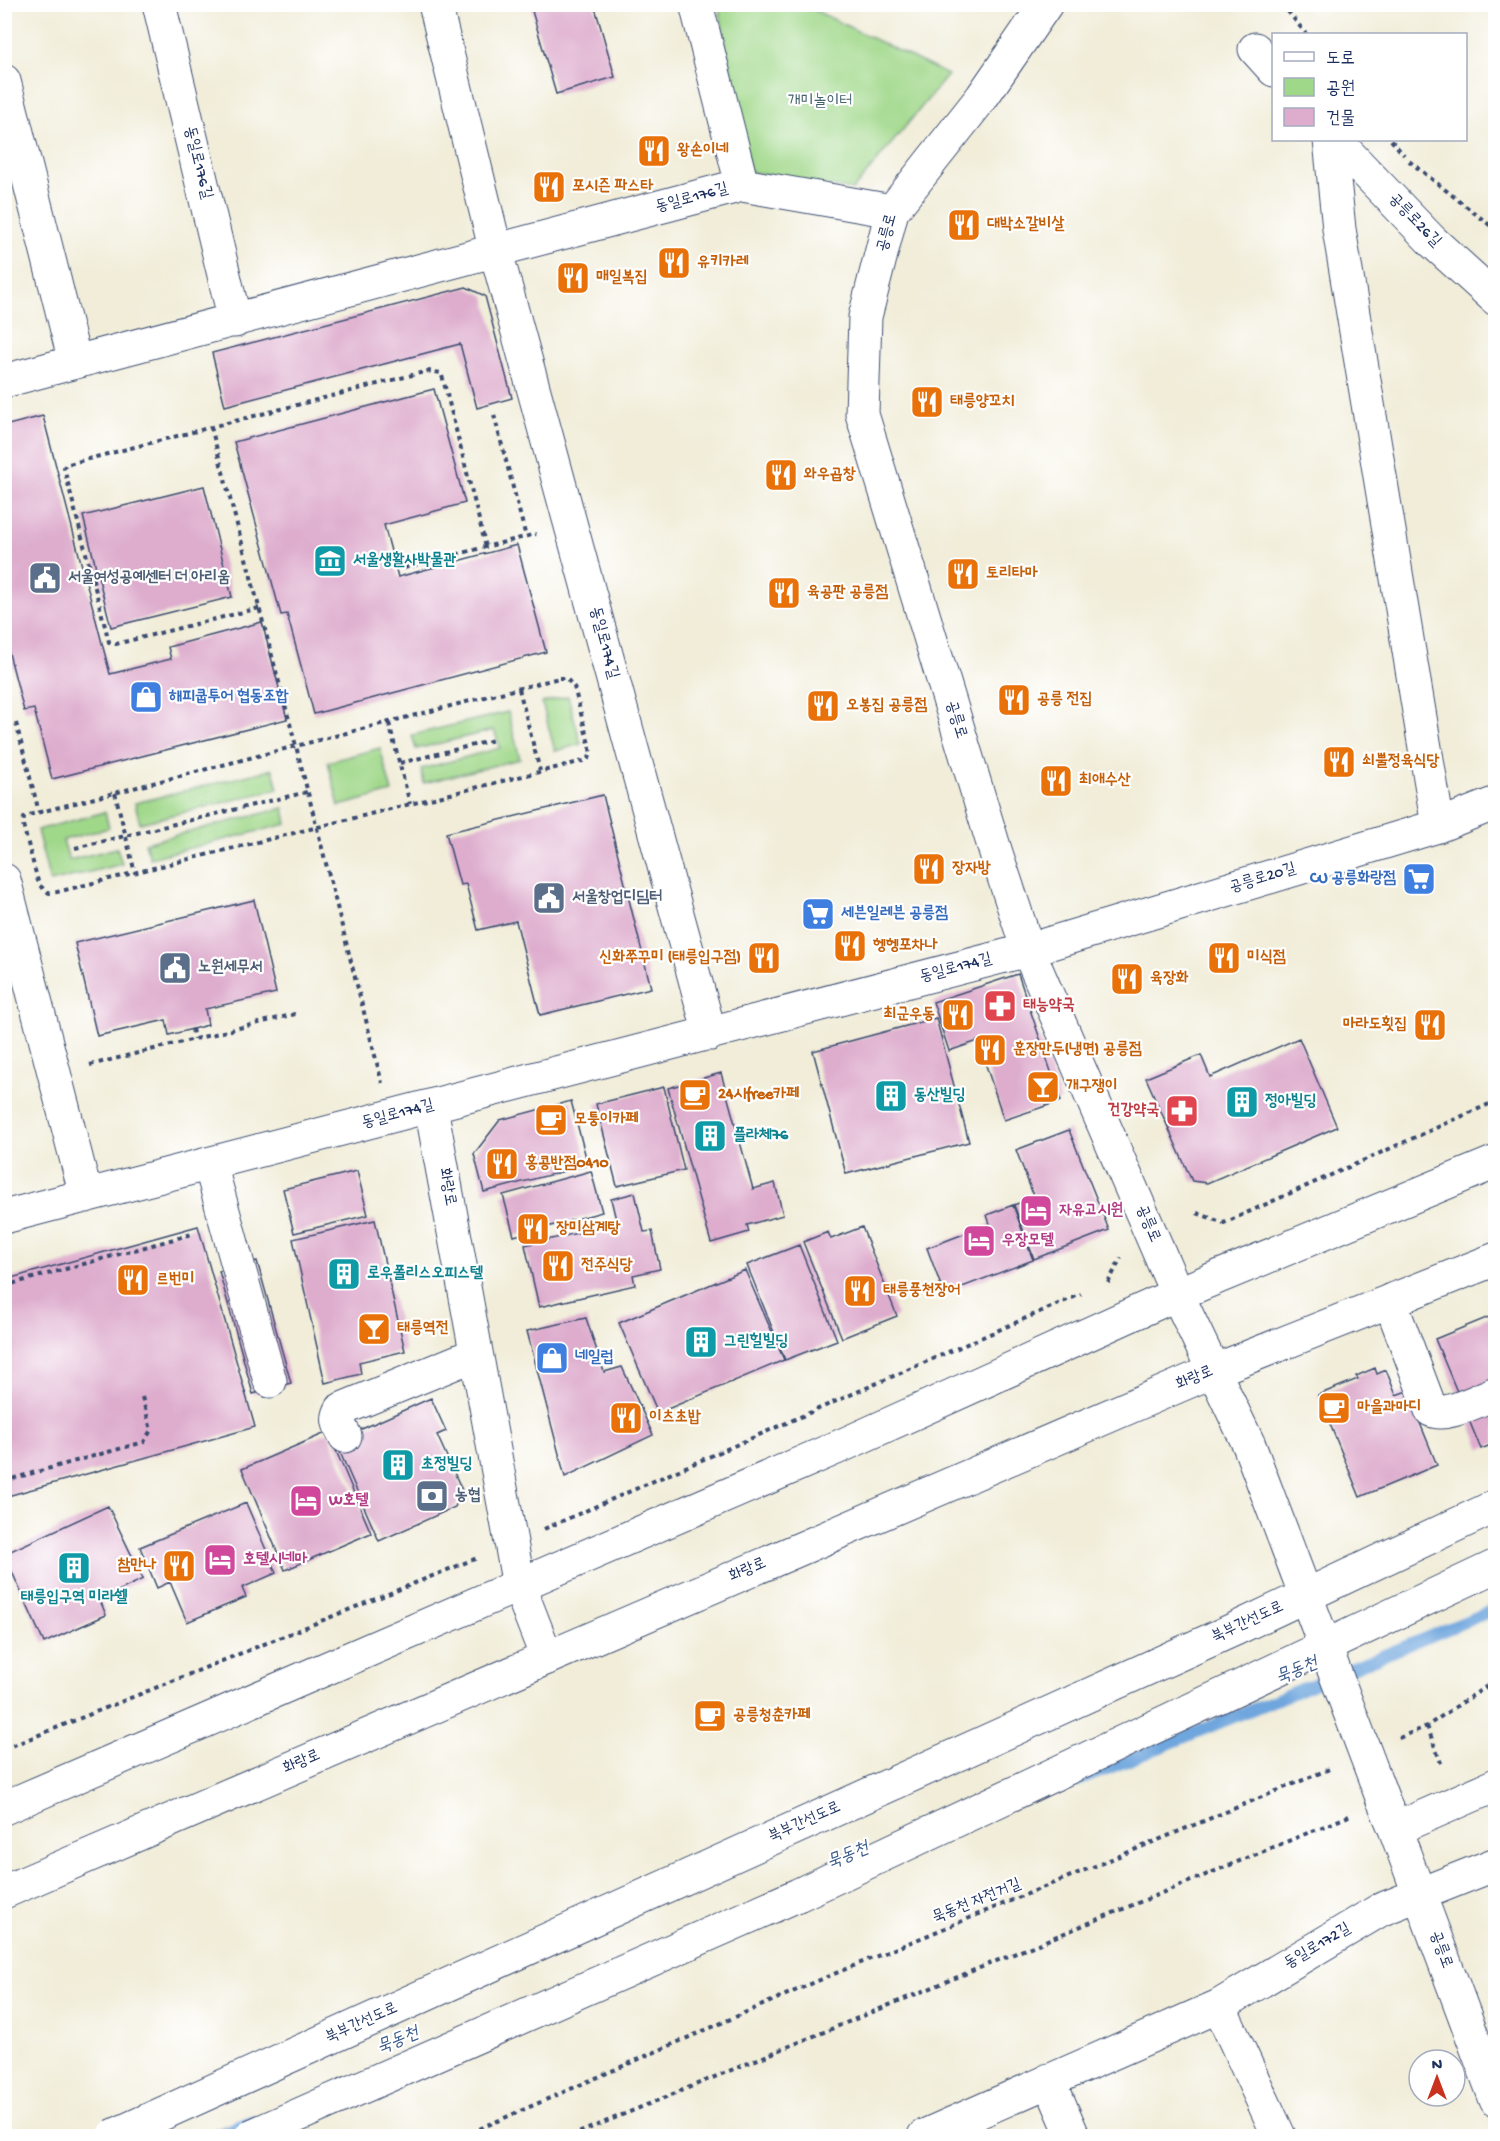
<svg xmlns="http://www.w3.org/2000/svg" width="1500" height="2141" viewBox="0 0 1500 2141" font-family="'Gochi Hand','Poor Story',sans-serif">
  <rect width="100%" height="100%" fill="#fff"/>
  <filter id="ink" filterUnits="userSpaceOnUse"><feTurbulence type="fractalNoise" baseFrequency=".0167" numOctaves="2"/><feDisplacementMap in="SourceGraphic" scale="12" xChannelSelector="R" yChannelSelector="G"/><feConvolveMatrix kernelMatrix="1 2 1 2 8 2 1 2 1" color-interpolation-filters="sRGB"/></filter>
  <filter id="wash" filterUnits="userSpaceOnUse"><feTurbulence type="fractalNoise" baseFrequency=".008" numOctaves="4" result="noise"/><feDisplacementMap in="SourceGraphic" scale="24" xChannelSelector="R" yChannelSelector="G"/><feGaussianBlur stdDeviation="1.35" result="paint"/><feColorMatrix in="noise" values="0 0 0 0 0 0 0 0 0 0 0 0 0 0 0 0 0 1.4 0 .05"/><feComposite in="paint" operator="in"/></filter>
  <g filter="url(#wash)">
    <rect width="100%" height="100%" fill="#f1edd9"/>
    <path fill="#a0d88a" stroke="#5e8474" stroke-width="1.5" d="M722,5H804L948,75L853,190L750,172L719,9Z
      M568,696L581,744L555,751L542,703Z
      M508,712L520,759L424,783L421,769L500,748L494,730L416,749L412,735Z
      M380,748L392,792L339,806L328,762Z
      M273,769L278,789L140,823L135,803Z
      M284,808L287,824L150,858L145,843Z
      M105,812L109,828L63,840L69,860L117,848L122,864L50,882L37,830Z"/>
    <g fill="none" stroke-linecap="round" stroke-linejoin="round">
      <path stroke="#6ea6dd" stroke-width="12" d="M1078,1781L1496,1609
        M213,2136L252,2121"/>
    </g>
    <g id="blocks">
      <path fill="#deadce" d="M530,4H594L615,77L556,94Z
        M466,287L485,296L512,398L477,408L460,344L225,406L212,353Z
        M434,389L465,503L384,525L398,577L517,545L546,652L314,714L287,614L281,615L234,442Z
        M43,416L110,674L171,659L168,647L262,622L287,719L52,779L34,709L24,711L4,634V426Z
        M204,486L232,597L111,627L83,516Z
        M603,795L651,988L540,1015L516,921L478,930L466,884L460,885L446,833Z
        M254,900L276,993L205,1009L208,1025L169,1035L166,1020L97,1036L75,943Z
        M1018,974L1061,1101L1004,1120L978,1041L949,1051L933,1002Z
        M936,1018L969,1142L846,1174L813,1051Z
        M1299,1038L1337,1127L1207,1183L1192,1181L1146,1078L1201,1055L1210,1077Z
        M721,1073L753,1189L775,1183L783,1215L747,1225L749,1232L711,1243L668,1088Z
        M664,1087L684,1170L617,1186L596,1104Z
        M571,1101L588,1165L484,1192L474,1154L500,1120Z
        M1069,1130L1109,1230L1034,1259L1014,1205L1034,1197L1016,1150Z
        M357,1171L368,1215L294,1233L283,1189Z
        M591,1171L602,1212L514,1236L503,1195Z
        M635,1193L644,1232L652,1231L660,1269L633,1275L635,1285L539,1307L525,1245L617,1224L611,1199Z
        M1013,1205L1033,1260L944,1294L927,1248L990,1224L987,1215Z
        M375,1220L405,1351L359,1362L361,1374L325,1383L293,1239Z
        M198,1226L255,1427L4,1497V1280Z
        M862,1227L897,1316L842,1338L803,1242L828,1232L831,1239Z
        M799,1245L837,1340L785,1360L747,1265Z
        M257,1261L291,1383L253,1394L219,1271Z
        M745,1270L784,1360L658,1413L619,1323Z
        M1496,1314V1443L1481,1449L1435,1339Z
        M586,1318L604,1372L622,1367L653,1435L565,1477L527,1331Z
        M1375,1368L1377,1374L1386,1370L1396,1395L1407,1391L1437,1465L1360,1497L1318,1395L1358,1379L1356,1376Z
        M431,1398L446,1431L437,1435L462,1490L455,1507L379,1541L335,1441Z
        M328,1432L371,1533L285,1570L242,1469Z
        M246,1503L276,1573L242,1588L246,1597L187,1622L170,1582L157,1588L140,1547Z
        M108,1506L143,1579L100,1600L106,1615L44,1643L4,1554Z"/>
    </g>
  </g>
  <g filter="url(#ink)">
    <use href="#blocks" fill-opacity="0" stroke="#3b4c70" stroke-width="1.5"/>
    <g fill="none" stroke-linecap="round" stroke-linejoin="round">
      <g stroke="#3b4c70" stroke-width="35">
        <path id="minor" d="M159,4L235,321
          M435,4L496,252L710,1034
          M696,4L742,185
          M1046,4L982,97L892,211L865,317L862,414L995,850L1028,950L1177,1294L1249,1445
          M1255,49L1274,70
          M4,81L75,362
          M1330,140L1339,229L1438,826
          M1335,140L1432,241L1496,299
          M4,381L742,185L892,211
          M4,880L86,1196
          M431,1107L519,1586L547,1658
          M210,1164L270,1381
          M4,1217L1028,950L1438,826L1496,803
          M1390,1301L1431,1410C1447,1418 1479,1399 1496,1393
          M345,1436C340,1426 335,1420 342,1409L476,1354
          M1383,1800L1395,1829L1496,2100
          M1395,1829L1496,1785
          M1219,2006L1279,2136
          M1049,2080L1073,2136
          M924,2136L1219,2006L1380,1910L1496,1864"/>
      </g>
      <g stroke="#3b4c70" stroke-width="35">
        <path id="major" d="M4,1808L843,1445L1177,1294L1496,1162
          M4,1892L1213,1371L1496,1259"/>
      </g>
      <path stroke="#3b4c70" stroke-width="4" stroke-dasharray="4.5 4.5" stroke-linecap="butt" d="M1282,4L1306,34
        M1391,140L1404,155
        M1409,161L1496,230
        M494,415L526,537
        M211,427L296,746L382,1083
        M404,568L536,534
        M259,608L116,644L109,642L64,468L65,465L428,371L441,373L443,379L486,547
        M559,678H566L574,687L590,748L591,755L587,760L57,892L49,893L39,885L23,825L24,818L29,815Z
        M519,689L540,771
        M16,723L39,812
        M389,723L410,804
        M400,763L494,740
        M115,793L135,873
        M75,848L307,792
        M192,1029L194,1039
        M90,1065L299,1013
        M1197,1213L1224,1223L1496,1101
        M1108,1283L1121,1258
        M4,1286L192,1234
        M4,1481L144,1442L151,1430L142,1397
        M544,1529L1081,1294
        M1427,1726L1441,1763
        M1399,1738L1427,1726L1496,1680
        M4,1749L477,1558
        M463,2136L829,1976L1332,1768
        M571,2136L1349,1816"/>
      <use href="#minor" stroke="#fff" stroke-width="33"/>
      <use href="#major" stroke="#fff" stroke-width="33"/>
      <g stroke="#3b4c70" stroke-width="35" stroke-linecap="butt">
        <path id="minor-bridge" d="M1249,1445L1383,1800"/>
      </g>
      <g stroke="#3b4c70" stroke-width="35" stroke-linecap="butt">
        <path id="highway-bridge" d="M113,2136L1235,1629L1496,1506
          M251,2136L798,1895L1496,1566"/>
      </g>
      <use href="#minor-bridge" stroke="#fff" stroke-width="33"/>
      <use href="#highway-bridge" stroke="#fff" stroke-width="33"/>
    </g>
  </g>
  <defs>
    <g id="restaurant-square" transform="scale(1.725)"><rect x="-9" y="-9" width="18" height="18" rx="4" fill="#e8710a" stroke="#fff"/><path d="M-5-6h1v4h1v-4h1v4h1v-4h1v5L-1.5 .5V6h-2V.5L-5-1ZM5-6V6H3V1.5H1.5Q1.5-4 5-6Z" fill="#fff"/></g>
    <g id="museum-square" transform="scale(1.725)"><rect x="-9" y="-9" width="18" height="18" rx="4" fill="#0f9aa8" stroke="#fff"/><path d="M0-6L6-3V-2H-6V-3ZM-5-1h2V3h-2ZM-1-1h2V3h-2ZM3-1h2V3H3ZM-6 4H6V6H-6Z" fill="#fff"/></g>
    <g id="civic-square" transform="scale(1.725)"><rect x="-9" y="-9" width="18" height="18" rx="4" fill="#5c6f8a" stroke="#fff"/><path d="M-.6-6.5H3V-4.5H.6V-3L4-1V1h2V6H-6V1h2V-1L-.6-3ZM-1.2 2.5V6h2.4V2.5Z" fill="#fff"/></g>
    <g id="shop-square" transform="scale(1.725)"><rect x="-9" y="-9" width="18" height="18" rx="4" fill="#3f7fe0" stroke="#fff"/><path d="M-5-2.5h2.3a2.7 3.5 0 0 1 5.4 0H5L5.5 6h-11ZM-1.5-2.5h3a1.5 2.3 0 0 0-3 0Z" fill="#fff"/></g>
    <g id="supermarket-square" transform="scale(1.725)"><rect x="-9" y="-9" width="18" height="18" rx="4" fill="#3f7fe0" stroke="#fff"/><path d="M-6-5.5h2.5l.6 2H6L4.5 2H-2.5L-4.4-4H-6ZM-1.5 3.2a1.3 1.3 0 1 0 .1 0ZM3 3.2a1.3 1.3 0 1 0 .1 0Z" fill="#fff"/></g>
    <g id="pharmacy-square" transform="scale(1.725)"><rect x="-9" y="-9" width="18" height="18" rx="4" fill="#e0444e" stroke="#fff"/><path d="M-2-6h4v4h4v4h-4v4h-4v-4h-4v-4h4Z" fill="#fff"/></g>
    <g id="bar-square" transform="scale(1.725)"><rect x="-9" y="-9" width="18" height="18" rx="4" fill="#e8710a" stroke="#fff"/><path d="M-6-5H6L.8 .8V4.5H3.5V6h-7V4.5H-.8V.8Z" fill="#fff"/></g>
    <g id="cafe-square" transform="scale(1.725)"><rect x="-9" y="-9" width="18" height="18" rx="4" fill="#e8710a" stroke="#fff"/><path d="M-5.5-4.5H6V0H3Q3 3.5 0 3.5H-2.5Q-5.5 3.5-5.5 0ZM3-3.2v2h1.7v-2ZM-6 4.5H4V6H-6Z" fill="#fff"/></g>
    <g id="building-square" transform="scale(1.725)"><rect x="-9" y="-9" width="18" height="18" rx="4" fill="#0f9aa8" stroke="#fff"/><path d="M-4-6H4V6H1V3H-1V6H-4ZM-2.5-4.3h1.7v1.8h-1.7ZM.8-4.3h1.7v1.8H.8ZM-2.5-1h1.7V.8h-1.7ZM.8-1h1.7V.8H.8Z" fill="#fff"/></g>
    <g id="hotel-square" transform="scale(1.725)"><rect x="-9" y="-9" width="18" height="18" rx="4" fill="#d1479c" stroke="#fff"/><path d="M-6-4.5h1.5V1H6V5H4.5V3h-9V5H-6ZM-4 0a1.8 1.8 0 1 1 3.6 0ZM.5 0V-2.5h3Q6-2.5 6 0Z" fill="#fff"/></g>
    <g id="bank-square" transform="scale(1.725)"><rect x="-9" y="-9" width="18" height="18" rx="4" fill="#5c6f8a" stroke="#fff"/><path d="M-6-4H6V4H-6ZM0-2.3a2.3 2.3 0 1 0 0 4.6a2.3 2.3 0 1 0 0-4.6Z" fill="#fff"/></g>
  </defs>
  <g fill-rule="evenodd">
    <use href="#restaurant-square" x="654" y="151"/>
    <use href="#restaurant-square" x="549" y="187"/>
    <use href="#restaurant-square" x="964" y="225"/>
    <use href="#restaurant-square" x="674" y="263"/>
    <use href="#restaurant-square" x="573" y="278"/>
    <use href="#restaurant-square" x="927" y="402"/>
    <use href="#restaurant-square" x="781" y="475"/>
    <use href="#museum-square" x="330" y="561"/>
    <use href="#restaurant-square" x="963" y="574"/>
    <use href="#civic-square" x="45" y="578"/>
    <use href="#restaurant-square" x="784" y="593"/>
    <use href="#shop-square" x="146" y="697"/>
    <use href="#restaurant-square" x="1014" y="700"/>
    <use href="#restaurant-square" x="823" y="706"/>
    <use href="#restaurant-square" x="1339" y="762"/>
    <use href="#restaurant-square" x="1056" y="781"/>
    <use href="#restaurant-square" x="929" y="869"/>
    <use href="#supermarket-square" x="1419" y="879"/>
    <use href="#civic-square" x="549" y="898"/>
    <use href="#supermarket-square" x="818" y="914"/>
    <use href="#restaurant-square" x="850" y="946"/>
    <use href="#restaurant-square" x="764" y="958"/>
    <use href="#restaurant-square" x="1224" y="958"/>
    <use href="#civic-square" x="175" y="968"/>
    <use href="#restaurant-square" x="1127" y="979"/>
    <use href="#pharmacy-square" x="1000" y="1006"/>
    <use href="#restaurant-square" x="958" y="1015"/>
    <use href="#restaurant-square" x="1430" y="1025"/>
    <use href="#restaurant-square" x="990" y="1050"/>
    <use href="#bar-square" x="1043" y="1087"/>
    <use href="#cafe-square" x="695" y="1095"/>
    <use href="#building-square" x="891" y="1096"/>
    <use href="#building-square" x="1242" y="1102"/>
    <use href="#pharmacy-square" x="1182" y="1111"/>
    <use href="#cafe-square" x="551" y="1120"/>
    <use href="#building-square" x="710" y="1136"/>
    <use href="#restaurant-square" x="502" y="1164"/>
    <use href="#hotel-square" x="1036" y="1211"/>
    <use href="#restaurant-square" x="533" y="1229"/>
    <use href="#hotel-square" x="979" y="1241"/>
    <use href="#restaurant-square" x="558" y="1266"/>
    <use href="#building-square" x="344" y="1274"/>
    <use href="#restaurant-square" x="133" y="1280"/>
    <use href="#restaurant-square" x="860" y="1291"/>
    <use href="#bar-square" x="374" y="1329"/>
    <use href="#building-square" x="701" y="1342"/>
    <use href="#shop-square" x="552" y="1358"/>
    <use href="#cafe-square" x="1334" y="1408"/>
    <use href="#restaurant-square" x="626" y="1418"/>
    <use href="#building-square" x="398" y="1465"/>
    <use href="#bank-square" x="432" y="1496"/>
    <use href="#hotel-square" x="306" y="1501"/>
    <use href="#hotel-square" x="220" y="1560"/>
    <use href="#restaurant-square" x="179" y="1566"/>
    <use href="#building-square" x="74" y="1568"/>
    <use href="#cafe-square" x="710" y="1716"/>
  </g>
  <g text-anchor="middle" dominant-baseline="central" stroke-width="4.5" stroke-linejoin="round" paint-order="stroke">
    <g font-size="16" fill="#43626b" stroke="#fff">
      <text x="820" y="102">개미놀이터</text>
    </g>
    <g font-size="16" font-weight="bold" fill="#c56008" stroke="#fff" text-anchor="start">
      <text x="677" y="151">왕손이네</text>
      <text x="572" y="187">포시즌 파스타</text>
      <text x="987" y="225">대박소갈비살</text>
      <text x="697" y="263">유키카레</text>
      <text x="596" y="278">매일복집</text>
      <text x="950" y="402">태릉양꼬치</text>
      <text x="804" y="475">와우곱창</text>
      <text x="986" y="574">토리타마</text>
      <text x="807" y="593">육공판 공릉점</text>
      <text x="1037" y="700">공릉 전집</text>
      <text x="846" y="706">오봉집 공릉점</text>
      <text x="1362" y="762">쇠뿔정육식당</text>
      <text x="1079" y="781">최애수산</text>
      <text x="952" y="869">장자방</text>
      <text x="873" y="946">헹헹포차나</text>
      <text x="741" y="958" text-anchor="end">신화쭈꾸미 (태릉입구점)</text>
      <text x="1247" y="958">미식점</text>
      <text x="1150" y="979">육장화</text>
      <text x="935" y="1015" text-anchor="end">최군우동</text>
      <text x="1407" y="1025" text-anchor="end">마라도횟집</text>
      <text x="1013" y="1050">훈장만두(냉면) 공릉점</text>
      <text x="1066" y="1087">개구쟁이</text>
      <text x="718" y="1095">24시free카페</text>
      <text x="574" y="1120">모퉁이카페</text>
      <text x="525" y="1164">홍콩반점0410</text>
      <text x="556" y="1229">장미삼계탕</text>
      <text x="581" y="1266">전주식당</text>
      <text x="156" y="1280">르번미</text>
      <text x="883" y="1291">태릉풍천장어</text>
      <text x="397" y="1329">태릉역전</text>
      <text x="1357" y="1408">마을과마디</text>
      <text x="649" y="1418">이츠초밥</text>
      <text x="156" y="1566" text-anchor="end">참만나</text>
      <text x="733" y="1716">공릉청춘카페</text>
    </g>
    <g font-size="16" fill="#1b2f5e" stroke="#fff">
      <text transform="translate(197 163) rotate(76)">동일로176길</text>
      <text transform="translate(692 199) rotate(-15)">동일로176길</text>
      <text transform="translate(1414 221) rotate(46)">공릉로26길</text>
      <text transform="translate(888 233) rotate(-75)">공릉로</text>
      <text transform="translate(603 643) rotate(75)">동일로174길</text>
      <text transform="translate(955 720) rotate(73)">공릉로</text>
      <text transform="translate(1263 879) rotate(-17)">공릉로20길</text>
      <text transform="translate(956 969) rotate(-15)">동일로174길</text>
      <text transform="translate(398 1115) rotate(-15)">동일로174길</text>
      <text transform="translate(446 1187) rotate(80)">화랑로</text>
      <text transform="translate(1147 1224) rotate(67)">공릉로</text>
      <text transform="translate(1195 1379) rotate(-23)">화랑로</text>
      <text transform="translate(748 1571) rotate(-23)">화랑로</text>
      <text transform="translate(1248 1623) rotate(-25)">북부간선도로</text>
      <text transform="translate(302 1763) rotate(-23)">화랑로</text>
      <text transform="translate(805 1823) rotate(-24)">북부간선도로</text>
      <text transform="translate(977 1902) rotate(-22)">묵동천 자전거길</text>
      <text transform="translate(1318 1947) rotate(-31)">동일로172길</text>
      <text transform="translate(1440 1950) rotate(70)">공릉로</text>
      <text transform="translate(362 2024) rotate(-24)">북부간선도로</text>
    </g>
    <g font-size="16" font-weight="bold" fill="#0d838f" stroke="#fff" text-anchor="start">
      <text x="353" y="561">서울생활사박물관</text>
      <text x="914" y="1096">동산빌딩</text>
      <text x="1265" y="1102">정아빌딩</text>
      <text x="733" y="1136">플라체76</text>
      <text x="367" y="1274">로우폴리스오피스텔</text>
      <text x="724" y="1342">그린힐빌딩</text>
      <text x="421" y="1465">초정빌딩</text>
      <text x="74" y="1598" text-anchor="middle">태릉입구역 미라쉘</text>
    </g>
    <g font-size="16" font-weight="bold" fill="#4e5e75" stroke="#fff" text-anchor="start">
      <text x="68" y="578">서울여성공예센터 더 아리움</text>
      <text x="572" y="898">서울창업디딤터</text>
      <text x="198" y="968">노원세무서</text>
      <text x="455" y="1496">농협</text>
    </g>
    <g font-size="16" font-weight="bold" fill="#366cbe" stroke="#fff" text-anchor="start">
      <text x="169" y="697">해피쿱투어 협동조합</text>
      <text x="1396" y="879" text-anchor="end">CU 공릉화랑점</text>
      <text x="841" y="914">세븐일레븐 공릉점</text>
      <text x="575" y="1358">네일럽</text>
    </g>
    <g font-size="16" font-weight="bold" fill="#be3a42" stroke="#fff" text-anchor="start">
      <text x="1023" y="1006">태능약국</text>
      <text x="1159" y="1111" text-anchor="end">건강약국</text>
    </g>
    <g font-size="16" font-weight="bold" fill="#b23c85" stroke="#fff" text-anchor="start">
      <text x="1059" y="1211">자유고시원</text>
      <text x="1002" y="1241">우장모텔</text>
      <text x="329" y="1501">W호텔</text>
      <text x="243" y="1560">호텔시네마</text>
    </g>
    <g font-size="18" font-style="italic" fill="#38598a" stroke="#fff">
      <text transform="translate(1297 1671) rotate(-22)">묵동천</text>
      <text transform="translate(848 1856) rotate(-22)">묵동천</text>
      <text transform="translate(398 2041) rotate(-22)">묵동천</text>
    </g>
  </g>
  <rect width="1500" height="2141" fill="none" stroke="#fff" stroke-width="24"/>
  <rect x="1272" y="33" width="195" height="108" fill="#ffffff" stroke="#a4acbf" stroke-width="1.5"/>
  <rect x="1284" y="52" width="30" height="9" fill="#ffffff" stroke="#a4acbf" stroke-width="1.5"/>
  <text x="1326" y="63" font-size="18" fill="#1b2f5e">도로</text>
  <rect x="1284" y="78" width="30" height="18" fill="#a0d88a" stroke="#a4acbf" stroke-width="1.5"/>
  <text x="1326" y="93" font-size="18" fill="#1b2f5e">공원</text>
  <rect x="1284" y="108" width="30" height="18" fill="#deadce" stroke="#a4acbf" stroke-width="1.5"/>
  <text x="1326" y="123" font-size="18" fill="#1b2f5e">건물</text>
  <g transform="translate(1437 2078)"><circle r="28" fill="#ffffff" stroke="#a4acbf" stroke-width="1.5"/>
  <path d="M0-4.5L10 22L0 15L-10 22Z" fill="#c8321e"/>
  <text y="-9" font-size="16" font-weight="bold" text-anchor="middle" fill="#1b2f5e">N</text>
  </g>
</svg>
